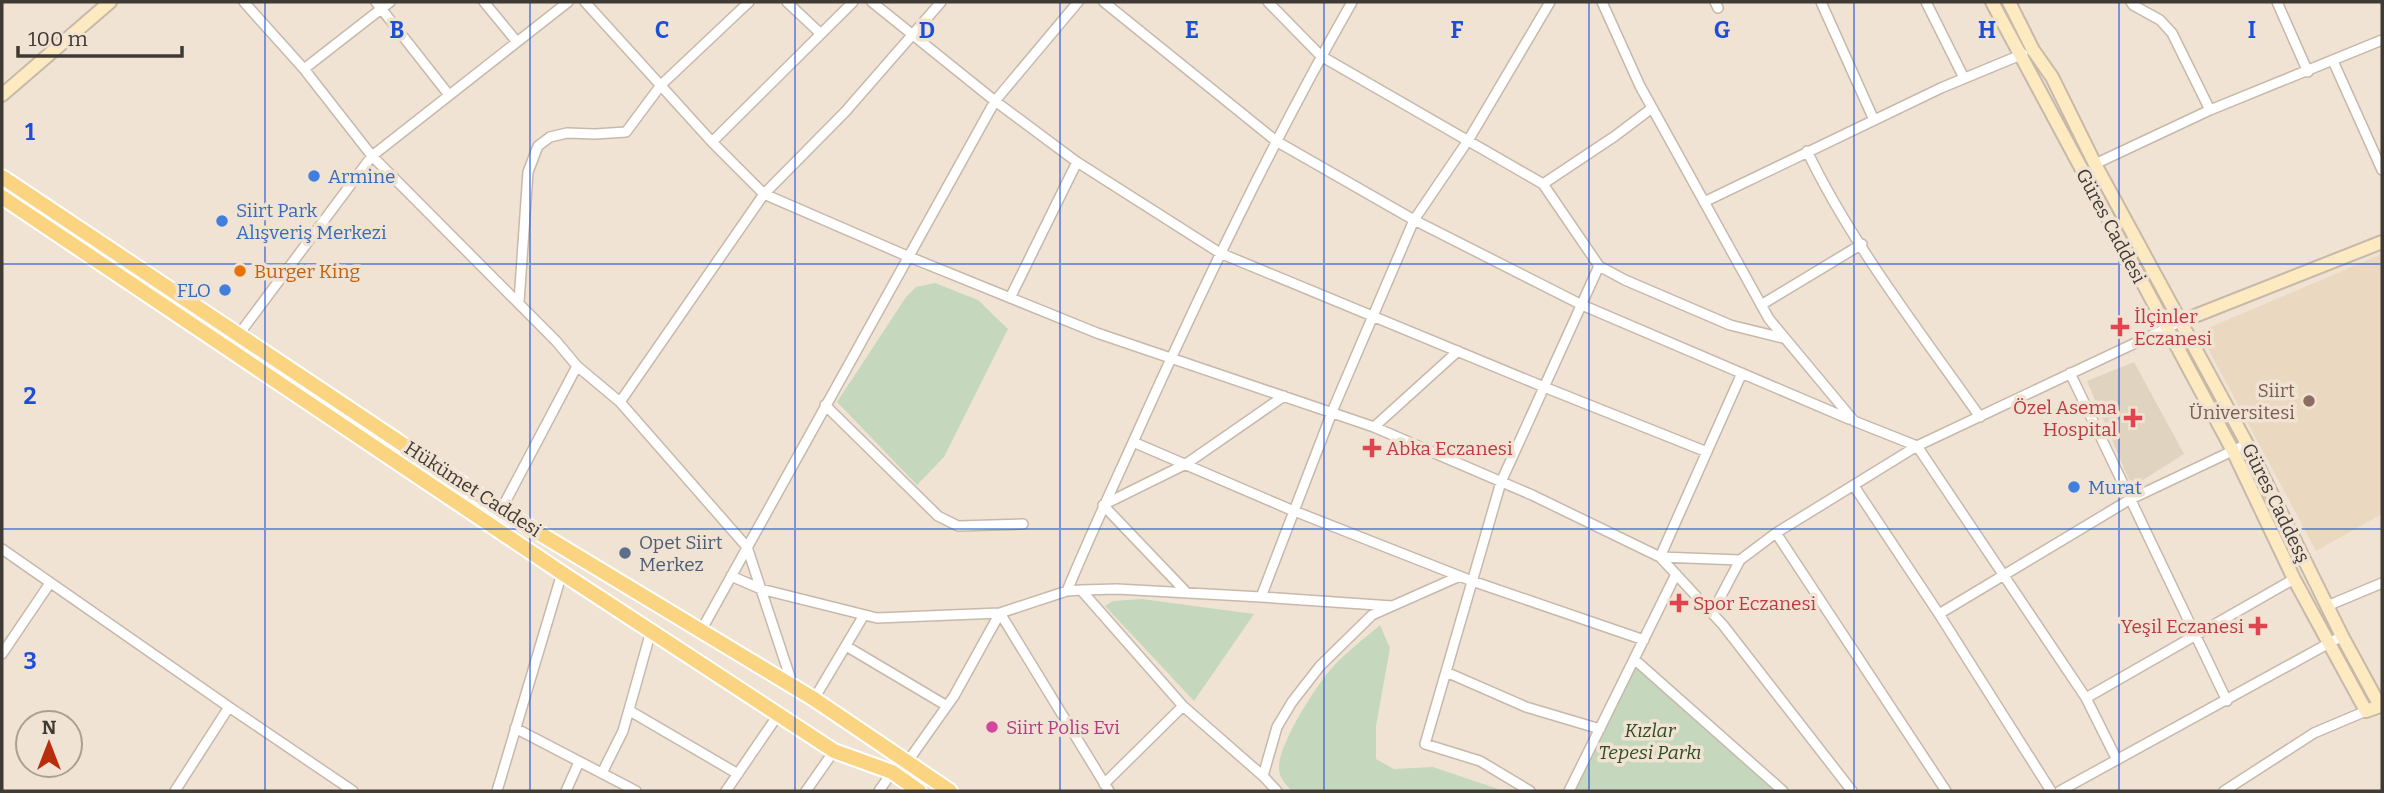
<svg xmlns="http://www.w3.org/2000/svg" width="2384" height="793" viewBox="0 0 2384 793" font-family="Bitter,serif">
  <rect width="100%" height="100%" fill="#f1e3d3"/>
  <path fill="#ebd8c1" d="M2382,254V514L2316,551L2199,332Z"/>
  <path fill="#e0d4c0" d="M2134,362L2184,454L2132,487L2087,381Z"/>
  <path fill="#c5d8bd" d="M935,283L978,300L1008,329L944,457L917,485L837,402L906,297L916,287Z
    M1142,599L1254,614L1194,701L1105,606L1113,601Z
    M1380,625L1390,648L1376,726V759L1394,769L1433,767L1504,791H1292C1286,785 1279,778 1279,769C1277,746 1316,686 1331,669C1345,653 1364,639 1380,625Z
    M1635,659L1783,791H1569Z"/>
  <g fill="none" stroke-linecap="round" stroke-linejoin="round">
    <g stroke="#c7b9aa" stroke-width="12">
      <path id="street" d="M244,2L304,69L372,156L556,341L577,366L620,402L747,547L793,686
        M376,2L449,95
        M484,2L517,42
        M585,2L712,142L764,194L907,256L1097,333L1374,427L1532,495L1660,557L1723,625L1852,791
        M787,2L821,34
        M872,2L995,101L1077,162L1220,253L1544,387L1707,452
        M1104,2L1276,141L1414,220L1582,305L1849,419
        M1268,2L1321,56L1543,184L1599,266L1625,280L1730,325L1783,338
        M1602,2L1640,86L1769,319L1854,421L1917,446L2086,698L2117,760
        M1715,2L1718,8
        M1821,2L1874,120
        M1926,2L1964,78
        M2131,2L2133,5L2160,20L2172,33L2210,110
        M2277,2L2308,72
        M2333,61L2382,170
        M304,69L390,2
        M712,142L853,2
        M1807,151C1851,243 1921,333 1980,417
        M2095,164L2210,110L2382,40
        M1543,184L1615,136L1652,108
        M1704,202L1941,88L2023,54
        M1010,298L1077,162
        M519,302L528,172L538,146L550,137L567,133L595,134L626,132L661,85L749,2
        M1761,305L1862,244
        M228,349L372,156L568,2
        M2070,373L2227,701
        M620,402L764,194L845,112L941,2
        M825,405L938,516L958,526L1023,524
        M1374,427L1458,351
        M1133,442L1289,509L1472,581L1644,640
        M1854,486L1939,614L2051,791
        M1103,505L1186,464L1284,396
        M1103,505L1187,593
        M501,510L577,366
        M1776,533L1946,791
        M2,549L229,707
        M1660,557L1742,373
        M1660,557L1740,560
        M731,576L761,589L877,618L1000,613L1067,591L1081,590L1117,589L1261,597L1392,606
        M1081,590L1183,706L1263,776L1277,791
        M1067,591C1088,540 1111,491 1134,440C1201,291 1271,144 1352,2
        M1261,597L1334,407L1414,220L1469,139L1550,2
        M2327,606L2382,583
        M1712,613L1740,560L1776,533L1917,446L2182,321
        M1939,614L2129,500L2247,444
        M702,629L995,101L1078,2
        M846,646L947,706
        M2,654L50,583
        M1634,659L1783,791
        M1446,672L1526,707L1600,729
        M2086,698L2294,579
        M814,699L864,615
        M630,711L738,774
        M515,728L636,791
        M908,761L954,696L1000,613L1109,791
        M602,773L623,731L651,631
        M1263,776L1277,727L1292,702L1320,666L1372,615L1460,576
        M1104,784L1183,706
        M175,791L229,707L353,791
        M497,791L562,573
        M566,791L579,762
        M726,791L778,715
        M806,791L834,751
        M879,791L892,772
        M1530,791L1480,761L1425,744L1501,482L1599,266
        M1569,791L1676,574
        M2060,791L2342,636
        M2224,791L2314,733L2366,711"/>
    </g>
    <g stroke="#c7b9aa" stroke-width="16">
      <path id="secondary" d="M1992,2L2233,451L2294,579L2366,711L2380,706L2342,636L2247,444L2095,164L2052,77L2033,50L2009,2
        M2,95L110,2
        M2182,321L2382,242"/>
    </g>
    <g stroke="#fff" stroke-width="18">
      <path id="primary" d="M2,177L501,510L814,699L950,791
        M2,197L562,573L834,751L892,772L919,791"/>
    </g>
    <use href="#street" stroke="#fff" stroke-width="9"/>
    <use href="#secondary" stroke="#fdeac0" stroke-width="12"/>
    <use href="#primary" stroke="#fad480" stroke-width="14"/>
  </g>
  <path fill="none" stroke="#1d4ed8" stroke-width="2" stroke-opacity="0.55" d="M265,2V791M530,2V791M795,2V791M1060,2V791M1324,2V791M1589,2V791M1854,2V791M2119,2V791M2,264H2382M2,529H2382"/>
  <g fill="#3f7fe0" stroke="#f1e3d3" stroke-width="2.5">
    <circle cx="314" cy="176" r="7"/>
    <circle cx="222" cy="221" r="7"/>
    <circle cx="225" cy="290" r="7"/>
    <circle cx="2074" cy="487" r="7"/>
  </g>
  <circle fill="#e8710a" stroke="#f1e3d3" stroke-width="2.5" cx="240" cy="271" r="7"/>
  <g fill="#e0444e" stroke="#f1e3d3" stroke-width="2.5">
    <path d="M2116.5 316.5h7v7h7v7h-7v7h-7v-7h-7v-7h7z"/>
    <path d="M2129.5 407.5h7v7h7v7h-7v7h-7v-7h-7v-7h7z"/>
    <path d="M1368.5 437.5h7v7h7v7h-7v7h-7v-7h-7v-7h7z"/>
    <path d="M1675.5 592.5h7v7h7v7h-7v7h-7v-7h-7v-7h7z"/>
    <path d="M2254.5 615.5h7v7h7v7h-7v7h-7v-7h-7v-7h7z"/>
  </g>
  <circle fill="#8d6e63" stroke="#f1e3d3" stroke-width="2.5" cx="2309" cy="401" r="7"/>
  <circle fill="#5c6f8a" stroke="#f1e3d3" stroke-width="2.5" cx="625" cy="553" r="7"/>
  <circle fill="#d1479c" stroke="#f1e3d3" stroke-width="2.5" cx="992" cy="727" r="7"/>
  <g text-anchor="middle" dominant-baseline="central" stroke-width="7" stroke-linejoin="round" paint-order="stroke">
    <g font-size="19" fill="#366cbe" stroke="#f1e3d3" text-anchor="start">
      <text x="328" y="176">Armine</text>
      <text x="236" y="210">Siirt Park<tspan x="236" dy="22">Alışveriş Merkezi</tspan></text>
      <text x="211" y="290" text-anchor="end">FLO</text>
      <text x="2088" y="487">Murat</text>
    </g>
    <g font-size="19" fill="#403a34" stroke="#f1e3d3">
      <text transform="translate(2111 226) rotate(62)">Güres Caddesi</text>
      <text transform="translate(473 489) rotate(33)">Hükümet Caddesi</text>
      <text transform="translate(2276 503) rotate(64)">Güres Caddesş</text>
    </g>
    <g font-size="19" fill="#c56008" stroke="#f1e3d3" text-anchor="start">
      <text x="254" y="271">Burger King</text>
    </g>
    <g font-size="19" fill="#be3a42" stroke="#f1e3d3" text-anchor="start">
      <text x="2134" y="316">İlçinler<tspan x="2134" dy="22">Eczanesi</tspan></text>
      <text x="2117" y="407" text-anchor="end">Özel Asema<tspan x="2117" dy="22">Hospital</tspan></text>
      <text x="1386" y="448">Abka Eczanesi</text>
      <text x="1693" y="603">Spor Eczanesi</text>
      <text x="2244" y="626" text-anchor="end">Yeşil Eczanesi</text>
    </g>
    <g font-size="19" fill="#785e54" stroke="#f1e3d3" text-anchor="end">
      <text x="2295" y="390">Siirt<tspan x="2295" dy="22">Üniversitesi</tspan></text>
    </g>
    <g font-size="19" fill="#4e5e75" stroke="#f1e3d3" text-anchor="start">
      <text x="639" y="542">Opet Siirt<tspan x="639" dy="22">Merkez</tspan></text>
    </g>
    <g font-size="19" fill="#b23c85" stroke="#f1e3d3" text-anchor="start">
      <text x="1006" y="727">Siirt Polis Evi</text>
    </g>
    <g font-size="19" font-style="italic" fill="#2e4e1f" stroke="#f1e3d3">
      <text x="1650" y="730">Kızlar<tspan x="1650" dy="22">Tepesi Parkı</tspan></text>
    </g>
  </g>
  <g font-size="23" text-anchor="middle" font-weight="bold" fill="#1d4ed8" stroke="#f1e3d3" stroke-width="7" stroke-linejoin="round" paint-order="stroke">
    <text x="397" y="38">B</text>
    <text x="662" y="38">C</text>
    <text x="927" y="38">D</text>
    <text x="1192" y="38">E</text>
    <text x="1457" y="38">F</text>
    <text x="1722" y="38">G</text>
    <text x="1987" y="38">H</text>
    <text x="2252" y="38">I</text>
    <text x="30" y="140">1</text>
    <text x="30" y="404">2</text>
    <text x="30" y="669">3</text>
  </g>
  <rect width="2384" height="793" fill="none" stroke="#403a34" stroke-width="7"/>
  <g transform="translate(49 744)"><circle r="33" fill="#f1e3d3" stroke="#aa9f93" stroke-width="2"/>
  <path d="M0-5L12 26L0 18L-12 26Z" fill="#b82d0c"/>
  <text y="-10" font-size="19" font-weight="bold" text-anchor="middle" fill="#403a34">N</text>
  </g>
  <path d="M18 46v10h164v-10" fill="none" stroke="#403a34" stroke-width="3.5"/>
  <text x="28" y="46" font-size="21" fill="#403a34" stroke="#f1e3d3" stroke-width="5" paint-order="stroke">100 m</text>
</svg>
